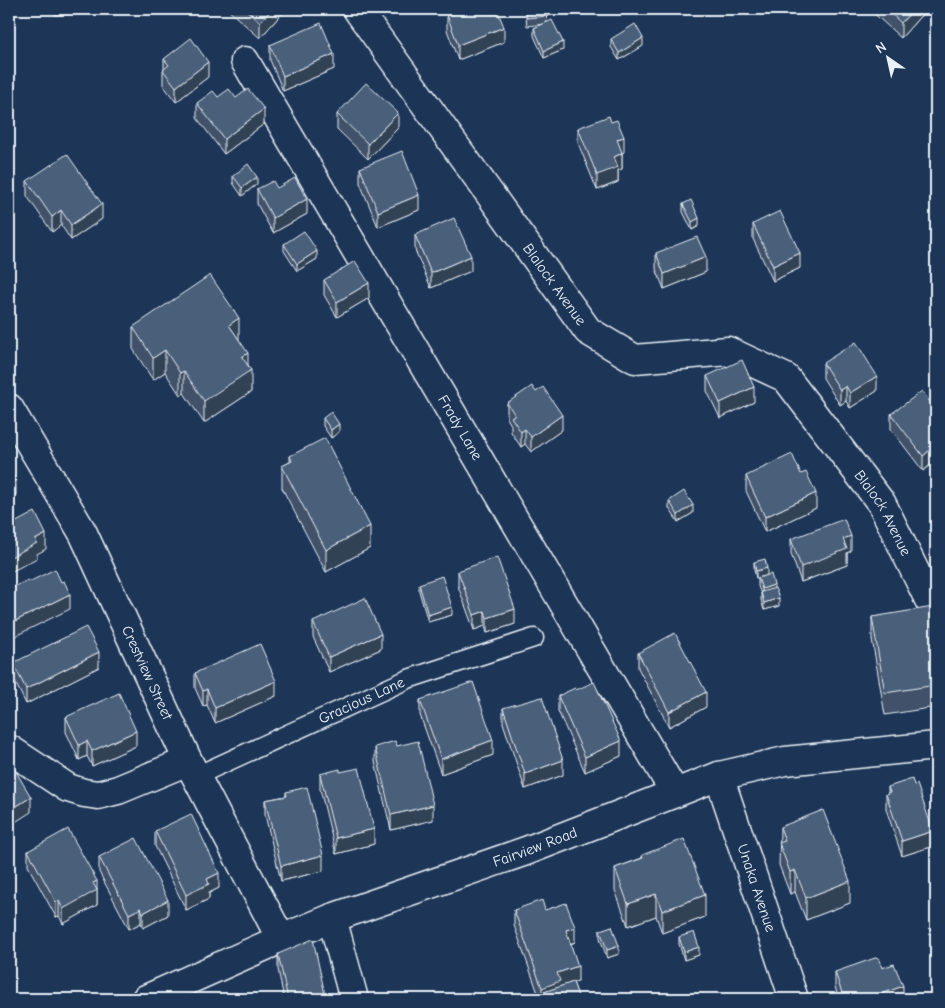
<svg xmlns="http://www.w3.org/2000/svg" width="945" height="1008" viewBox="0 0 945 1008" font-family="'Comic Neue',sans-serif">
  <rect width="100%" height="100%" fill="#1d3557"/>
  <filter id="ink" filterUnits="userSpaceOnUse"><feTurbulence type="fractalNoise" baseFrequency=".02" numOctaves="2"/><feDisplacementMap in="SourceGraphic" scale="10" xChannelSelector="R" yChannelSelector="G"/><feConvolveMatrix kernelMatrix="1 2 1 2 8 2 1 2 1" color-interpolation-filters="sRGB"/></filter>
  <g filter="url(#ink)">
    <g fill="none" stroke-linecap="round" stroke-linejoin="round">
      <g stroke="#e8f1f8" stroke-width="21">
        <g id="lane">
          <path id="s1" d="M196,776L408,679L534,638"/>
        </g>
      </g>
      <g stroke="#e8f1f8" stroke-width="31">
        <g id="street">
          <path id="s2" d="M357,9L588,331L635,359L728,351L786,378L882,504L936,614"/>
          <path id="s3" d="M245,61L675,793"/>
          <path id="s4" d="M9,408L83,533L188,761L281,939"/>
          <path d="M9,749L68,788L84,793L98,795L118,790L188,761"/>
          <path id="s5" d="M719,776L794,999"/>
          <path d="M332,918L354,999"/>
        </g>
      </g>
      <g stroke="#e8f1f8" stroke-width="31">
        <g id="secondary">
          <path id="s6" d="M146,999L281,939L332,918L526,851L719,776L785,761L936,746"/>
        </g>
      </g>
      <use href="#lane" stroke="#1d3557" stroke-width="18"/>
      <use href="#street" stroke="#1d3557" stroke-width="28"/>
      <use href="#secondary" stroke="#1d3557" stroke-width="28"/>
    </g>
    <path fill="#3f5169" stroke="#e8f1f8" d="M54,9H100V12L55,15Z
      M227,9H286L260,38Z
      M525,9H561L548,16L546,12L547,23L563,50L544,58L534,36V28L544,24L527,26Z
      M869,9H925V11L901,38Z
      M447,15L504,42L458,60L447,30Z
      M611,39L643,46L619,60L611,47Z
      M270,45L334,69L283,91L270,60Z
      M164,59L208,77L176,102L163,85V70L164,69Z
      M218,97L236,98L264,124L224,154L197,118V103Z
      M337,114L398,128L368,159L337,129Z
      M578,128L624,152H622V169L618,170V182L597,190L578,143Z
      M360,168L419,210L378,227L360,183Z
      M233,176L257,184L242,196L233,183Z
      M27,181L102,219L71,240L61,225L52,232L27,196Z
      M257,189L307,214L273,233L257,204Z
      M683,204L699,226L692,230L683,212Z
      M753,224L800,268L773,281L753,239Z
      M415,235L471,271L431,288L415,250Z
      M284,244L317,259L297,271L284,251Z
      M656,253L706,272L664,289L656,269Z
      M324,280L369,298L337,317L324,295Z
      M133,327L239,340L248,365L251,392L204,423L184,393L180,395L165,372L153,380L133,349Z
      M823,363L877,391L850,408L846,401L840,405L823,378Z
      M707,376L754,402L720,418L707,391Z
      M536,392L562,430L531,452L525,444L521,447L511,432V425L507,418V403Z
      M936,410L923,471L891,429V414Z
      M323,418L339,432L331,438L323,426Z
      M290,456L370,548L326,572L282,488V466L290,462Z
      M746,476L816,508L765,532L746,491Z
      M669,501L693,513L678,522L669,508Z
      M791,539L851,551L847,553V565L801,582L791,554Z
      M754,562L767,568L756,578L754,570Z
      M458,571L515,624L487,633L485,626L474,630L458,586Z
      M758,578L774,588L779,606L764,610L761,600V594L758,586Z
      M419,584L452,615L428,622L419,591Z
      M936,616V707L885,715L872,639V617Z
      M313,622L381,649L329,672L313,637Z
      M638,653L706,707L669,727L638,668Z
      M13,663L99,667L26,704L13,678Z
      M195,673L276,696L215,723L207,705L203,706L195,688Z
      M558,696L621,756L585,772L558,711Z
      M420,700L493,755L441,774L420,715Z
      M503,708L563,775L525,789L503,723Z
      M66,717L136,746L92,766L87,756L79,760L66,732Z
      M397,746L433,820L391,830L375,762V747Z
      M934,770H936V795L934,785Z
      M320,774L374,844L336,854L320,789Z
      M888,787L933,846L902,856L886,809V794L888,793Z
      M286,792L323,871L281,881L265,815V800L286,796Z
      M780,827L850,903L806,920L795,892L790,894L779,865Z
      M155,831L219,888L209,893V899L186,910L155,846Z
      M28,851L97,889V905L63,924L59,916L56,917L28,866Z
      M642,855L705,917L662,933L656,916L628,926L615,890V868L642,858Z
      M99,857L168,915L143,928L141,923L129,929L99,872Z
      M514,910H545L575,942L571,944L578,981L573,982L579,999H540L514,925Z
      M600,930L619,954L607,958L600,938Z
      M679,937L699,955L684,960L679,944Z
      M278,954L326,999H284L278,969Z
      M882,968L903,999H839L835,987V972Z"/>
    <path fill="#334255" stroke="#e8f1f8" d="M272,9H286L260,38V22Z
      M548,9H561L548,16Z
      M914,9H925V11L901,38V23Z
      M504,27V42L458,60V45Z
      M643,38V46L619,60V53Z
      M563,42V50L544,58V51Z
      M334,54V69L283,91V76Z
      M208,62V77L176,102V87Z
      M264,109V124L224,154V139Z
      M398,113V128L368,159V144Z
      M624,137V152L617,155V139Z
      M622,153V169L618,170V182L597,190V175L614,157Z
      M257,177V184L242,196V188Z
      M419,195V210L378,227V212Z
      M307,199V214L273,233V218Z
      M102,204V219L71,240V225Z
      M61,210V225L52,232V217Z
      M699,218V226L692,230V222Z
      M317,251V259L297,271V264Z
      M800,253V268L773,281V266Z
      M471,256V271L431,288V273Z
      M706,257V272L664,289V274Z
      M369,283V298L337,317V302Z
      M239,318V340L229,325Z
      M165,350V372L153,380V358Z
      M248,353V372L251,370V392L204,423V401L242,357Z
      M184,371V393L180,395V373Z
      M877,376V391L850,408V393Z
      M846,386V401L840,405V390Z
      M754,387V402L720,418V403Z
      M562,415V430L531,452V437Z
      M339,424V432L331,438V430Z
      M525,429V444L521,447V432Z
      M936,445V460L923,471V456Z
      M16,480V495L9,499V484Z
      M816,493V508L765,532V517Z
      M693,505V513L678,522V515Z
      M370,526V548L326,572V550Z
      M46,534V549L37,554V558L9,573V558L35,540Z
      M851,536V551L847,553V565L801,582V567L843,539Z
      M767,568V576L756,578V571Z
      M774,585V593L762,597V589Z
      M70,594V609L9,639V624Z
      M779,598V606L764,610V603Z
      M452,607V615L428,622V615Z
      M515,609V624L487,633V618Z
      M485,611V626L474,630V615Z
      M381,634V649L329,672V657Z
      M99,652V667L26,704V689Z
      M276,681V696L215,723V708Z
      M207,689V705L203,706V691Z
      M706,692V707L669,727V712Z
      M136,731V746L92,766V751Z
      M493,740V755L441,774V759Z
      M87,741V756L79,760V745Z
      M621,741V756L585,772V757Z
      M563,760V775L525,789V774Z
      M31,797V812L9,826V811Z
      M433,805V820L391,830V815Z
      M374,829V844L336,854V838Z
      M933,831V846L902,856V841Z
      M323,855V871L281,881V866Z
      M795,870V892L790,894V872Z
      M219,873V888L209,893V899L186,910V895L207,879Z
      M97,881V905L63,924V909L93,883Z
      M850,881V903L806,920V898Z
      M656,894V916L628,926V904Z
      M705,895V917L662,933V911Z
      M168,900V915L143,928V913Z
      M59,901V916L56,917V902Z
      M141,908V923L129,929V914Z
      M575,927V942L566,945V930Z
      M619,946V954L607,958V950Z
      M699,947V955L684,960V952Z
      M578,966V981L544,992V999H542V988L557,973Z
      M903,986V999H867Z"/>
    <path fill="#495e7a" stroke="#e8f1f8" d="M245,9H272L260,22Z
      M463,9H490L492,14L498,12L504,27L458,45L447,15Z
      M525,9H545L547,16L527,18Z
      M886,9H914L901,23Z
      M552,20L563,42L544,51L534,28Z
      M321,23L334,54L283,76L270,45Z
      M635,24L643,38L619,53L611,39Z
      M191,38L208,62L176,87L163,70L169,65L164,59Z
      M366,83L398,113L368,144L337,114Z
      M229,89L236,98L248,89L264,109L224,139L197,103L213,91L218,97Z
      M609,116L611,122L617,120L624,137L617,139L622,153L614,157L618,167L597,175L578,128Z
      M402,151L419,195L378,212L360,168Z
      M67,154L102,204L71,225L61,210L52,217L27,181Z
      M248,164L257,177L242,188L233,176Z
      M295,178L307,199L273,218L257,189L273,181L277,188Z
      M691,200L699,218L692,222L683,204Z
      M780,211L800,253L773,266L753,224Z
      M454,218L471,256L431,273L415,235Z
      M304,231L317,251L297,264L284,244Z
      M697,237L706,257L664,274L656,253Z
      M355,261L369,283L337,302L324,280Z
      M210,275L239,318L229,325L248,353L242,357L251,370L204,401L184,371L180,373L165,350L153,358L133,327Z
      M856,342L877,376L850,393L846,386L840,390L823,363Z
      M742,360L754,387L720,403L707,376Z
      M532,386L536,392L543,387L562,415L531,437L525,429L521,432L511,417L515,415L507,403Z
      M922,391L936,410V445L923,456L891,414Z
      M331,412L339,424L331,430L323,418Z
      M325,438L370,526L326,550L282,466L292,461L290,456Z
      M792,454L801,474L806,472L816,493L765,517L746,476Z
      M9,467L16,480L9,484Z
      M684,491L693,505L678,515L669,501Z
      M35,512L46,534L35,540L37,543L9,558V526Z
      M844,519L851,536L843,539L847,549L801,567L791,539Z
      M497,557L515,609L487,618L485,611L474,615L458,571Z
      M765,559L767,568L756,571L754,562Z
      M55,569L61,582L64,581L70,594L9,624V589L28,580L29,582Z
      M771,574L774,585L762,589L758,578Z
      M442,576L452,607L428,615L419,584Z
      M775,588L779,598L764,603L761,592Z
      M365,598L381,634L329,657L313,622Z
      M933,607L936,616V685L885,693L872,617Z
      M86,627L99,652L26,689L13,663Z
      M675,633L706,692L669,712L638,653Z
      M260,644L276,681L215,708L207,689L203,691L195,673Z
      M473,682L493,740L441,759L420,700Z
      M594,682L621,741L585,757L558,696L575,688L576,690Z
      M119,693L136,731L92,751L87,741L79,745L66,717Z
      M542,697L563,760L525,774L503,708Z
      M395,741L397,746L418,741L433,805L391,815L375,747Z
      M9,760L31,797L9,811Z
      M359,768L374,829L336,838L320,774L340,769V772Z
      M934,770H936V780Z
      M912,779L914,785L917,784L933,831L902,841L886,794L890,792L888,787Z
      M307,787L323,855L281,866L265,800L287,796L286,792Z
      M823,810L850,881L806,898L795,870L790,872L779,843L785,841L780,827Z
      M191,814L219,873L207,879L209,884L186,895L155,831Z
      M68,829L97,881L93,883L97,890L63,909L59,901L56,902L28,851Z
      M136,838L168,900L143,913L141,908L129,914L99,857Z
      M684,839L705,895L662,911L656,894L628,904L615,868L643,858L642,855Z
      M542,900L545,910L566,903L575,927L566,930L578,966L557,973L560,981L542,988L514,910Z
      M612,926L619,946L607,950L600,930Z
      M694,932L699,947L684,952L679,937Z
      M313,939L326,999H288L278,954Z
      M878,957L882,968L894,964L903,986L867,999H844L835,972Z
      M573,982L579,999H546L544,992Z"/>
  </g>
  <g text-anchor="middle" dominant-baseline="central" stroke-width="4.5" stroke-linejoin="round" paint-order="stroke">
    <g font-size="15" fill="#e8f1f8" stroke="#1d3557">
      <text stroke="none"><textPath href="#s2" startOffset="339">Blalock Avenue</textPath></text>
      <text stroke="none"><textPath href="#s3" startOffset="425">Frady Lane</textPath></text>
      <text stroke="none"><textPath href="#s2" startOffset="775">Blalock Avenue</textPath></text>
      <text stroke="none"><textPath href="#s4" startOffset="299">Crestview Street</textPath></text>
      <text stroke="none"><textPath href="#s1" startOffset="182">Gracious Lane</textPath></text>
      <text stroke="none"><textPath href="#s6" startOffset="418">Fairview Road</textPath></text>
      <text stroke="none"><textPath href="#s5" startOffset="118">Unaka Avenue</textPath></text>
    </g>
  </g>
  <rect width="945" height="1008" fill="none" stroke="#1d3557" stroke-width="30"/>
  <rect x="15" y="15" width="915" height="978" fill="none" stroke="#e8f1f8" stroke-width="2" filter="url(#ink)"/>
  <g transform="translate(888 58) rotate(326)" stroke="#1d3557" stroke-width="4" paint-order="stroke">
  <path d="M0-4L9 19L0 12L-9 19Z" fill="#e8f1f8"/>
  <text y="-8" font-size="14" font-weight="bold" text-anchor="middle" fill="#e8f1f8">N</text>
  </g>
</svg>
